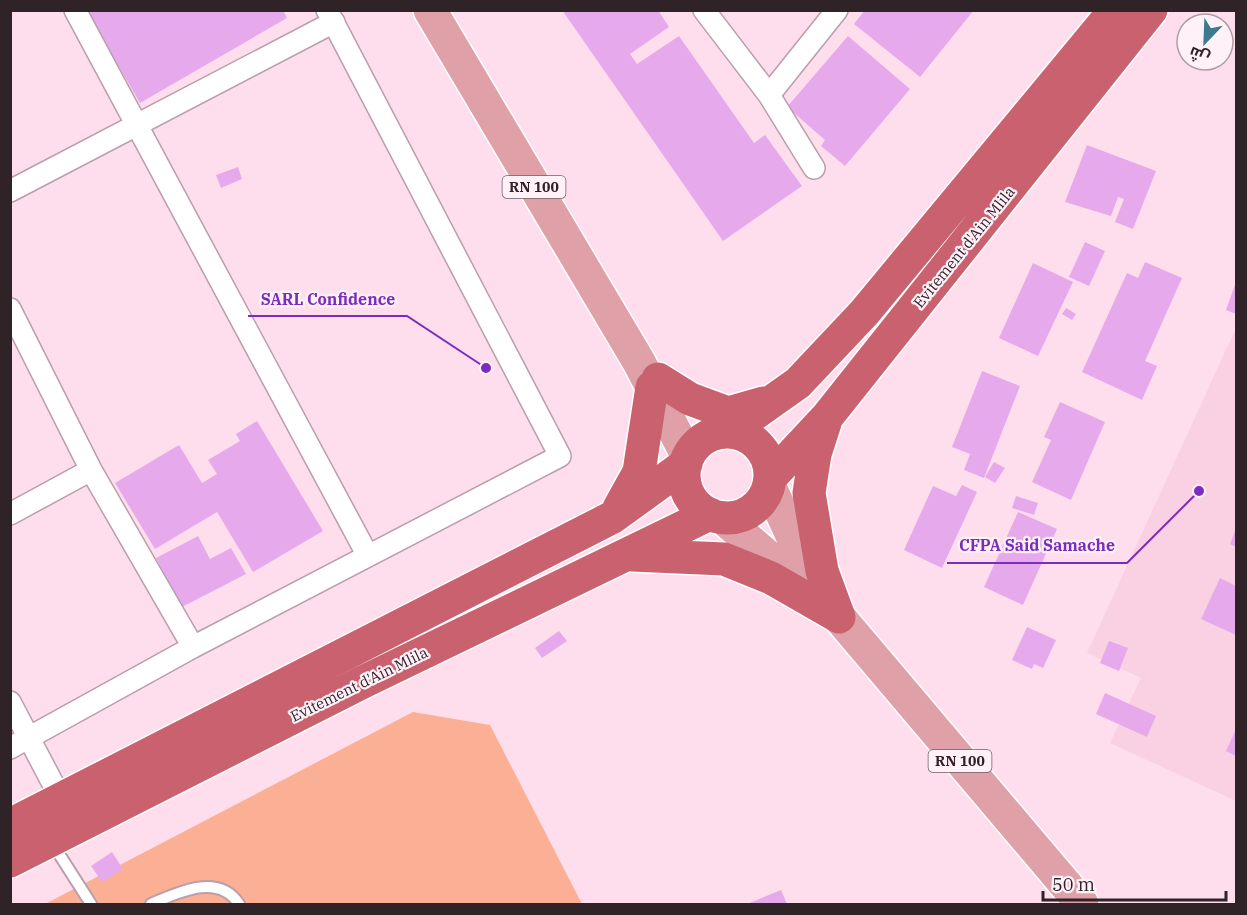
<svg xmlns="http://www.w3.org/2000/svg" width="1247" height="915" viewBox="0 0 1247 915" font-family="'IBM Plex Serif',Cairo,serif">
  <rect width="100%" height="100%" fill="#fedeec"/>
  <path fill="#f9d1e3" d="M1236,328V801L1110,743L1141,678L1087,653Z"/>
  <path fill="#fbb096" d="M413,712L490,725L582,904H45Z"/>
  <path fill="#e6aaec" d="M86,10H283L287,18L140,103Z
    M562,10H658L669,27L630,54L637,64L679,36L754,143L765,135L802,186L723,241Z
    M865,10H974L920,77L854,24Z
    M848,36L910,89L845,166L821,146L825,140L787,107Z
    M1087,145L1156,171L1133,229L1115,222L1124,199L1118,197L1111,216L1065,202Z
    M238,167L242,179L221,188L216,175Z
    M1085,242L1105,251L1089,286L1069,277Z
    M1145,262L1182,278L1145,361L1157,366L1142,400L1082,372L1127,273L1138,278Z
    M1033,263L1073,282L1038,356L999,338Z
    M1236,282V314L1226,310Z
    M1066,308L1076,314L1072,320L1062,314Z
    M982,371L1020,386L984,478L964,470L970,454L952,447Z
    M1060,402L1105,422L1071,500L1032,482L1051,440L1044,437Z
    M257,421L323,531L253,572L217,512L155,549L115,483L179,445L202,483L217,474L208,460L240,441L236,434Z
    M994,462L1005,468L995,483L985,477Z
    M962,485L977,492L942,568L904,550L933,486L956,496Z
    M1016,496L1038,503L1034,515L1012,508Z
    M1018,512L1057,529L1023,605L984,587Z
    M1236,528V547L1230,544Z
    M198,536L210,559L231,548L246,574L182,607L156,558Z
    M1220,578L1236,586V635L1201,619Z
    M1027,627L1056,640L1043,668L1034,664L1032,669L1012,660Z
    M559,631L567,641L542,658L535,648Z
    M1109,641L1128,648L1119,671L1100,663Z
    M1105,693L1156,716L1147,737L1096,714Z
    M1236,729V756L1226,751Z
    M112,852L123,869L102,882L91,866Z
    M781,890L787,904H747Z"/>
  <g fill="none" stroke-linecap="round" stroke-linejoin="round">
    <g stroke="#bb9dab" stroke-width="14">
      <path id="lane" d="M52,843L91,904
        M151,904C177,893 218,872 239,904"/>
    </g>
    <g stroke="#bb9dab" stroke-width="24">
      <path id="street" d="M75,10L368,556
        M704,10L769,95L814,168
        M769,95L837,10
        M10,191L334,22
        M10,309L91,470L193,647
        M10,514L91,470
        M10,702L61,799
        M10,748L193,647L560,456L327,10"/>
    </g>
    <g stroke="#fff" stroke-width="36">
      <path id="primary" d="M430,10L639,362L688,457
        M769,485L806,566L839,617L1082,904
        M723,518L808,591"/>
    </g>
    <g stroke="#fff" stroke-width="36">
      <path id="highway" d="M658,379L690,399L728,413L763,403
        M825,423L815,454L809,493L822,571L839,617
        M729,432L798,383L864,313L1115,10
        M684 475a43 43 0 1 1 86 0a43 43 0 1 1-86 0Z
        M770,478L827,417L1151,10
        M619,508L639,472L652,387
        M632,555L724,559L771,578L839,617
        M10,825L613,517L686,464
        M10,861L363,682L710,514"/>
    </g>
    <use href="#lane" stroke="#fff" stroke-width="10"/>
    <use href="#street" stroke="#fff" stroke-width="21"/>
    <use href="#primary" stroke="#dfa0a8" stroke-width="33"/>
    <use href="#highway" stroke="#ca616e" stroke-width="33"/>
  </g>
  <g text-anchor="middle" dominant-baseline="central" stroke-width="4.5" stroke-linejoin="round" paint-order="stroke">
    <g fill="#fff1f7" stroke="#6d6166" stroke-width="1.5">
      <rect x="502.5" y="176" width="63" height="22" rx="4.5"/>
      <rect x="928.5" y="750" width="63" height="22" rx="4.5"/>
    </g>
    <g font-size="14" font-weight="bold" fill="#2f2328">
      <text x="534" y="187">RN 100</text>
      <text x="960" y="761">RN 100</text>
    </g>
    <g font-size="15" fill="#2f2328" stroke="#fff1f7">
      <text transform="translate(964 247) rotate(-51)">Evitement d'Ain Mlila</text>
      <text transform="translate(359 684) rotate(-26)">Evitement d'Ain Mlila</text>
    </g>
  </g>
  <path fill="none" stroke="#7b2cbf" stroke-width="2" d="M486 368L407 316H248M1199 491L1127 563H947"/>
  <g fill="#7b2cbf" stroke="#fff1f7" stroke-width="2">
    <circle cx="486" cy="368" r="6"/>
    <circle cx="1199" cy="491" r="6"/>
  </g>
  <g font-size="16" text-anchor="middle" font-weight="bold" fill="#7b2cbf" stroke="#fff1f7" stroke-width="4.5" stroke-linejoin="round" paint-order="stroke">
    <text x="328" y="305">SARL Confidence</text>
    <text x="1037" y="551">CFPA Said Samache</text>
  </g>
  <rect width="1247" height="915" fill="none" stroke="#2f2328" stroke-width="24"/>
  <g transform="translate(1205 42) rotate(203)"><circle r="28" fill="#fff1f7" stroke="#ac9fa4" stroke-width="1.5"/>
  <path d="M0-4.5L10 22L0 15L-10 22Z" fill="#3c7a90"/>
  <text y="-9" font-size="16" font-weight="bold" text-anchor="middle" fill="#2f2328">ش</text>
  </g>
  <path d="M1043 891v9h183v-9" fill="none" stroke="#2f2328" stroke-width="3"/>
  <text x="1052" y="891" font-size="18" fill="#2f2328" stroke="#fff1f7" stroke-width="4.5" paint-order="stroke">50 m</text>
</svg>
